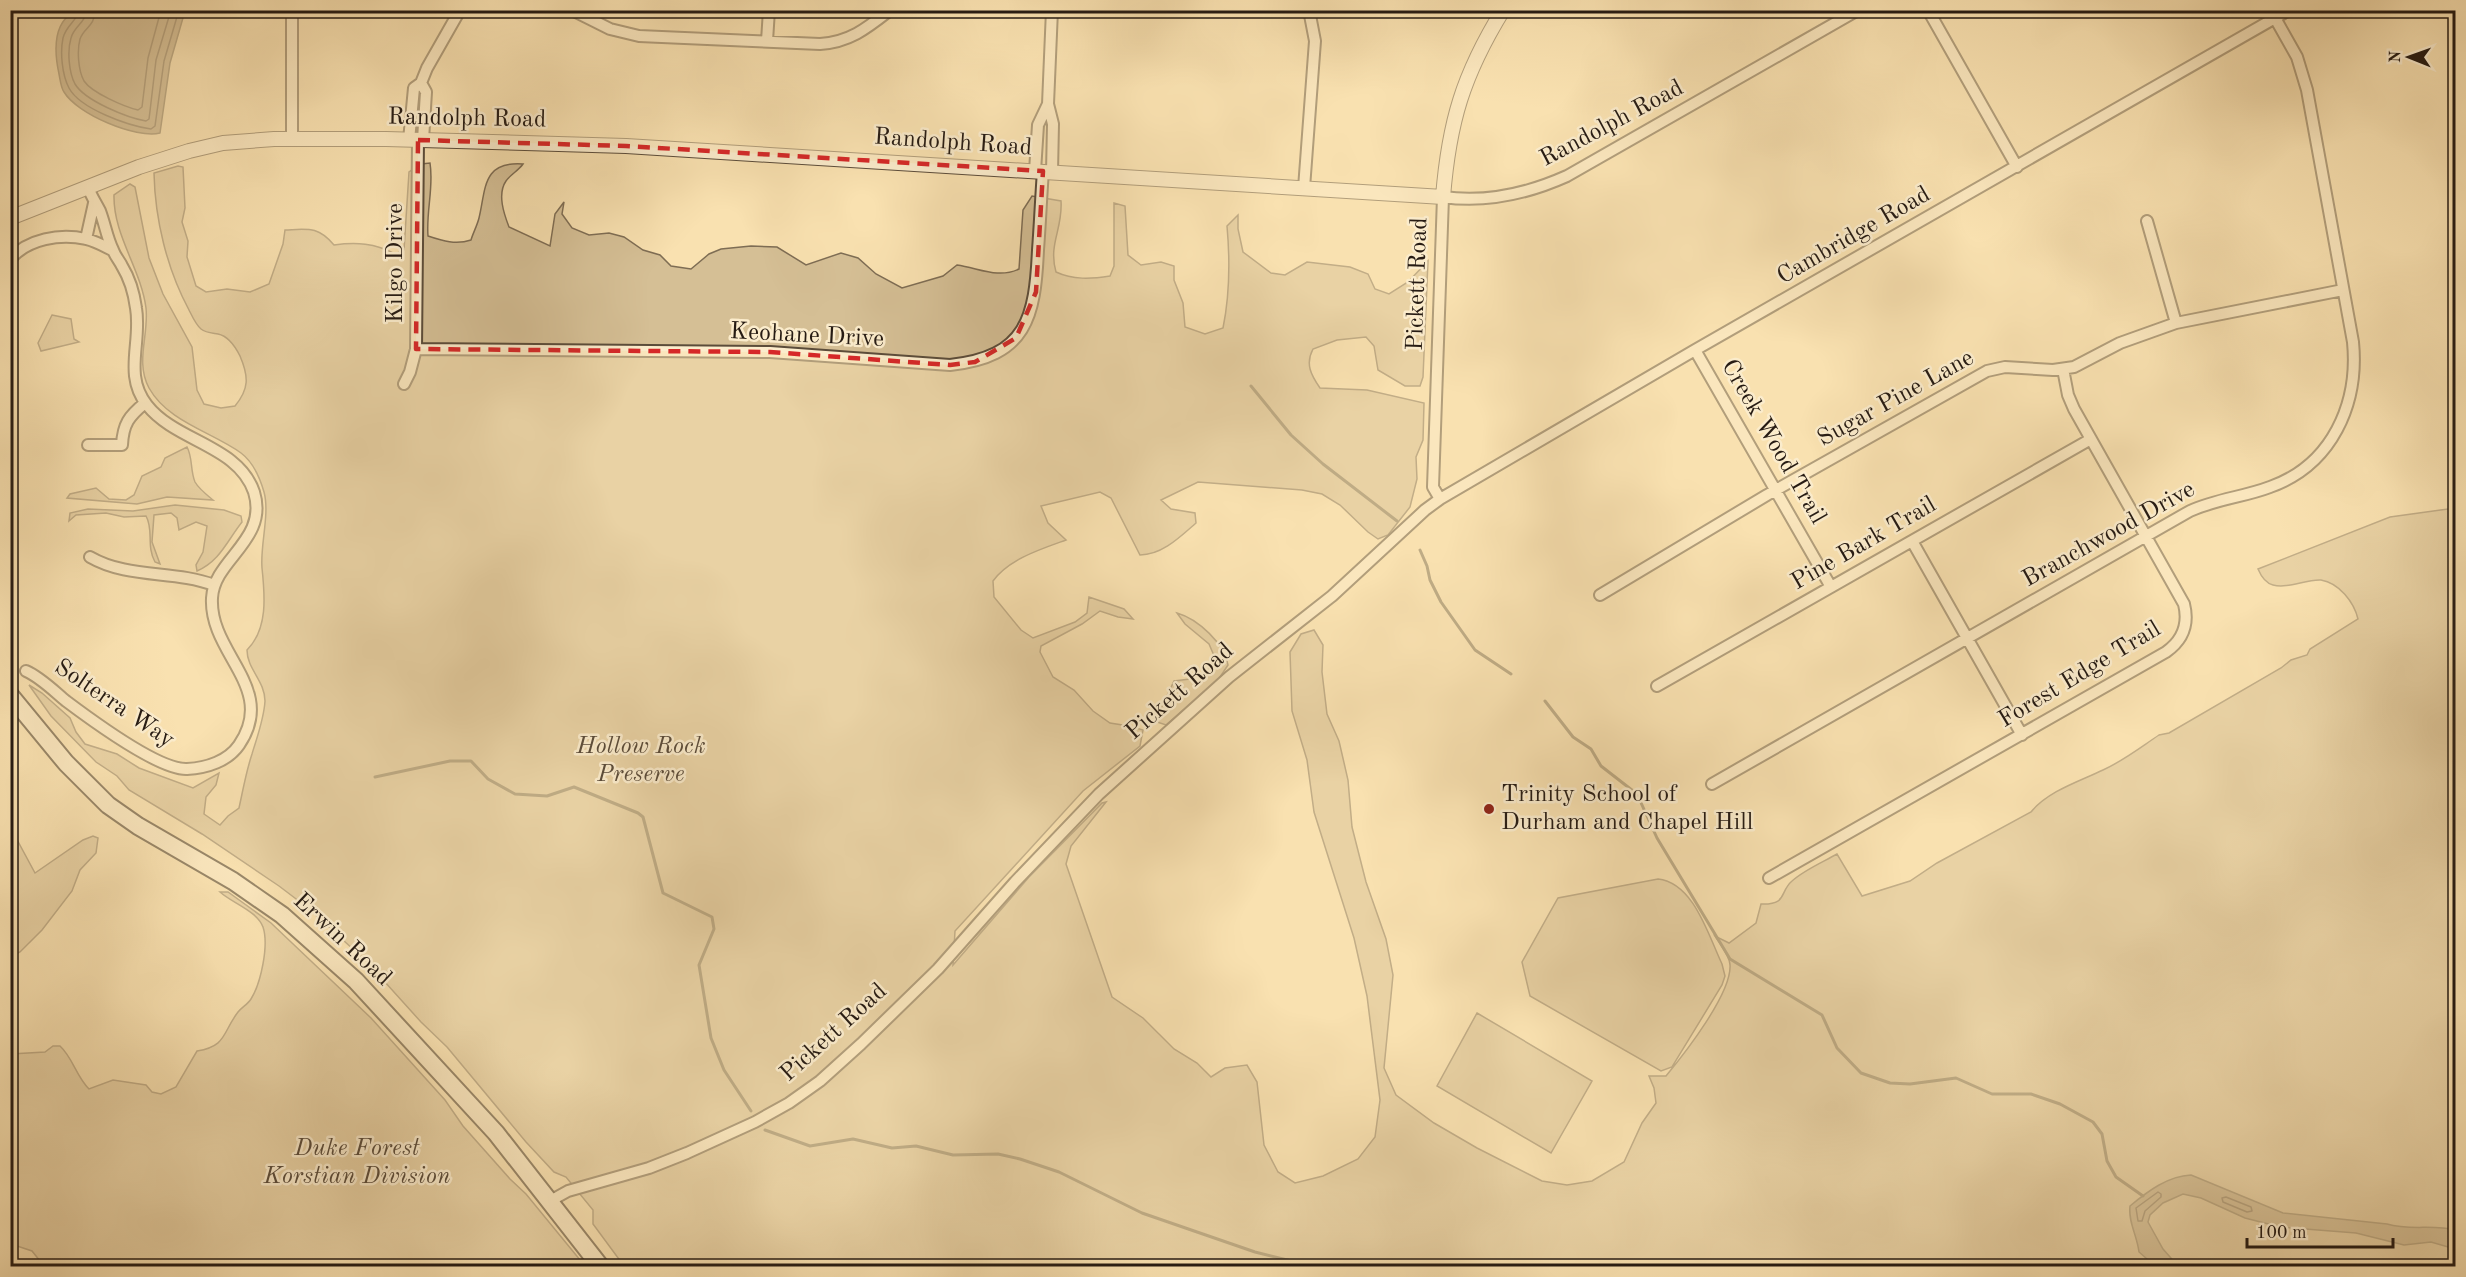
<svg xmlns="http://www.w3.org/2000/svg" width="2466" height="1277" viewBox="0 0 2466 1277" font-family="'Old Standard TT',serif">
  <rect width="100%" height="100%" fill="#f9e1b0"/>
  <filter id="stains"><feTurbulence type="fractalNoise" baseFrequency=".00333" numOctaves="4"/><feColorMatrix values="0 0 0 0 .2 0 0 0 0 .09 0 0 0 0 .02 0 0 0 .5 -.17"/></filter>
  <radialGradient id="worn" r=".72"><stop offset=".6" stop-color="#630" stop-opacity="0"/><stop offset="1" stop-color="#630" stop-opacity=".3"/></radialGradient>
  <path fill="#d5bf95" stroke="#7e6d54" stroke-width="1.5" d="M430,163C434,187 426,211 428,236C443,241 456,245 471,240C473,233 477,226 479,218C486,189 482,161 523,164C518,171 511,174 506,181C497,194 504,214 509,227L550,246L555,214L564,202L562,214L572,228L589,235L609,233L624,237L643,250L660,255L671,266L691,269L709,254L721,249L751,246L777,247L806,265L841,253L858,258L876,274L902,288L943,276L957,265C979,268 998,279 1019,269L1023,210L1032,196L1061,201C1063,229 1048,244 1056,272C1073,280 1091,279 1110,276L1114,266V203L1125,206L1128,255L1141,265L1161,262L1174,266V280L1183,303L1185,327L1205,334L1223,328C1230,294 1230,260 1227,226L1238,215V229L1243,252L1271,273L1285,275L1307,262L1350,267L1368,274L1375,289L1389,294L1408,282L1428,261L1423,377L1420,386H1405L1378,370L1374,346L1366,337L1337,340L1313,349C1305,364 1311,375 1320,388L1367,390L1424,403L1423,440L1416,457L1417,479L1410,507L1388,535L1378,539L1368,532L1340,505L1322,494L1302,490L1198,482L1161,500L1171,509L1195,513L1196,523C1180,537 1162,555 1140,555L1111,498L1100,492L1041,506L1048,523L1066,540C1041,549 1009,559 993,581L994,597L1021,630L1033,638L1075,622L1087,613L1089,597L1124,609L1133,619L1118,617L1100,611L1082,624L1041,646L1040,652L1053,677L1074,690L1093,711L1110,723L1129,726L1143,730L1140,746L1083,791L955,931L953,965L1029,877L1102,803L1106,802L1071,846L1066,864L1112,997L1143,1018L1174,1049L1197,1063L1211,1077L1225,1068L1247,1065L1257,1082L1264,1145L1278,1172L1295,1183L1323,1176L1358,1159L1375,1137L1380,1100L1367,996L1354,938L1314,812L1307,760L1292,711L1290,652L1301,634L1314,630L1323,645L1322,672L1327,714L1339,741L1348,780L1352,827L1366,882L1386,939L1393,975L1384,1068L1396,1095L1434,1123L1477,1148L1542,1181L1567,1185L1592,1181L1624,1162L1642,1123L1656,1103L1654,1088L1649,1076H1666C1685,1053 1732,993 1730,965C1730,956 1720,944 1715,936L1729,943L1756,923L1761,904C1788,905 1779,892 1792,881C1804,870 1823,862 1837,854L1862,896L1910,881L1937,863L2031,812C2048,791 2080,781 2103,770C2123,761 2141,747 2159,735L2169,733L2281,668L2291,660L2307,655L2310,649L2358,619C2354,602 2339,583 2321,580C2306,579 2288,589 2273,585C2265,583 2261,576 2258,569L2390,517L2455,508V1266H624L593,1224V1210L566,1177L554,1172L526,1142L447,1047L421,1022L366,961L308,908L279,886L202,834L129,790L117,776L96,762L51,716L29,685L42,693L70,718L76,732L85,744L117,754L139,768L193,788L219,773L216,785L206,797L204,814L220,825L228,816L239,808C243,790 246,772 252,754C257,737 264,719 265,701C265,681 247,669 247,650C268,629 265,596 262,568C260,545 270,514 264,492C260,478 253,462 241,453C212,432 168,422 149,388C135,362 149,335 146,308C141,269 113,235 114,195L130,184L135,187L149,258L163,294L192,347L197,390L204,404L221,408L235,406C249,389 249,377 240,356C236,348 228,336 218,334C212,333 206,333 201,329C196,325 192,316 189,310C167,269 155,220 154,173L178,166L183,167L185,208L182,222L188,241L187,257L196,286L206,292L227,289L250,292L269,284L283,244L285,230C308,229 318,226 334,245C356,242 375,243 395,254L404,250L409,172L421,164Z
    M52,315L71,319L74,339L79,342L41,351L38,343Z
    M187,447C193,458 190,470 195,482C199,489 207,495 213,500L167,497L137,504L67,498L70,494L96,488L109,499L126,500L134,495L142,476L161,467L165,458Z
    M175,505L224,510L241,516L242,522C227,541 220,561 197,571L196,565L203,552L207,526L196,522L179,530L177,518L171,513L154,515L152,542L160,564L155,562C146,546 154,530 146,516L124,517L106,513L76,515L69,521L70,513L88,509L133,511Z
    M1177,613C1198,619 1225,644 1228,665L1218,680L1166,725L1157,722L1158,715L1174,681L1190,679L1205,674L1215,658L1209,644L1185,624Z
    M11,832L15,836L35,873L83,840L93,836L98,838L96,853L80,870L72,891L42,930L20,952L11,957Z
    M1658,879C1694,883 1708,935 1722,964L1725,976L1722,985L1672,1067L1661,1071L1530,996L1522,962L1558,898Z
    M220,892H228L271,923L371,1018L445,1100L463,1126L510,1179L526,1194L585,1266H44L32,1251L11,1244V1054L45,1052L53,1046H60C73,1058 76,1076 89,1089L113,1080L146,1085L152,1092L161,1094L176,1087L197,1051C227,1046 222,1033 238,1012C242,1007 248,1004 251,999C261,983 269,945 263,927C257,911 232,903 220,892Z
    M1477,1013L1592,1081L1551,1153L1437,1086Z"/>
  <path fill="#b19e7b" stroke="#796a51" stroke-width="1.5" d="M80,10L185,11L170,63L160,133C136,139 77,114 64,92C61,88 60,79 59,74C54,51 52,18 80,10Z
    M2191,1175L2283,1213L2387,1224C2410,1231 2433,1224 2455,1230V1249L2431,1242L2404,1245L2356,1233L2280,1227L2245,1218L2201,1198L2183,1194L2163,1203L2150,1215L2148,1222L2163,1249L2178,1266H2155L2139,1252C2137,1235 2128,1222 2130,1206C2148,1191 2168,1176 2191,1175Z"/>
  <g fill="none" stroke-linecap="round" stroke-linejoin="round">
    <path stroke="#6c5c47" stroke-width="1.5" d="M79,10C78,20 66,25 63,38C60,52 62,75 69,88C80,109 129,126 151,129L155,126L164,61L179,10
      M86,10C86,23 74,26 71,38C67,51 69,73 75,84C85,101 128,118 146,121L149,119L150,111L156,60L171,10
      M95,10C95,27 84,27 80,39C77,50 78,70 84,81C92,93 125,107 138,110L142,107L148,58L161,10
      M2158,1192L2161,1194V1197L2145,1211L2142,1221H2138L2136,1208Z
      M2226,1197L2251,1207L2252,1211L2247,1212L2223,1202L2222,1198Z"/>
    <path stroke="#796a51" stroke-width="3" d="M1251,386L1291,435L1323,464L1397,521
      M1420,550L1427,566L1430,580L1441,602L1475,650L1511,674
      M1545,701L1573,737L1591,749L1601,766L1637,794L1657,838L1730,959L1822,1015L1837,1048L1861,1073L1890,1083L1910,1084L1956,1078L1992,1094H2031L2060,1104L2093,1122L2102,1134L2107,1161L2116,1177L2143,1196
      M375,777L450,761H471L488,779L515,794L547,796L574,787L638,813L643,817L663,893L712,917L714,929L699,965L711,1038L724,1070L751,1111
      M765,1130L810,1146L853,1139L892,1148L916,1146L953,1155L998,1154L1020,1159L1059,1172L1142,1213L1255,1252L1312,1266"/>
    <g stroke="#5b4c3a" stroke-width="14">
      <path id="minor" d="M572,10L610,29L639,36L820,44C850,42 867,28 890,10
        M1052,10L1048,104L1053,124L1052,172
        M1928,10L2017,167
        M767,41L769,10
        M421,83L426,92L423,140
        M292,139V10
        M409,140L414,88L421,83L427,68L460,10
        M1035,171L1038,125L1048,104
        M1304,188L1315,41L1309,10
        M2147,221L2176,323
        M86,239L94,203
        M10,259C28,239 60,233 86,239C95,241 104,246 112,250
        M416,349L770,352L950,365C1027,357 1035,317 1038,250C1040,224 1041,198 1043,171
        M1695,350L1831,587
        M404,384L410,372L416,349L418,140
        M88,445H122C123,424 129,416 145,403
        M1440,499L1433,487L1443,197C1485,203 1529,193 1567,176L1858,10
        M1912,541L2022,735
        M90,557C128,579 174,570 214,585
        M1600,595L1767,495L1987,371L2005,367L2053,370L2074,367L2120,343L2176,323L2343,290
        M26,671C40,677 54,691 66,701C90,719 159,770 187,769C207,768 228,761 239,745C278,688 209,654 212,598C214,559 269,540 254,492C238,445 176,442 147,405C123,375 142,342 136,308C134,293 130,279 122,266C119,260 115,256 113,250C107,238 105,224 100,211C96,203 91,196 88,187
        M1657,686L2091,439
        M1712,784L2190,511C2216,499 2244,497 2270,487C2332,465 2359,404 2353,342L2307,90L2297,57L2275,18
        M1769,878L2166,652C2183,640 2189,624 2184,604L2074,409L2068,395L2063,369
        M550,1201L568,1191L649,1168L687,1153L755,1122L789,1103L820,1081L861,1044L938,969L1015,882L1099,794L1229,677L1332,596L1425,510L1440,499L1695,350L2289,10"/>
    </g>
    <g stroke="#5b4c3a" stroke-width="16">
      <path id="tertiary" d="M10,218L139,167L189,151L223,143L274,139H386L626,146L1443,197C1449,122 1463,75 1503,10"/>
    </g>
    <g stroke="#261b13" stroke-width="20">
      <path id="secondary" d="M10,695L66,763L108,805L138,826L233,881L282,915L356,981L496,1133L600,1266"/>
    </g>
    <use href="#minor" stroke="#fbeccc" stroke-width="10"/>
    <use href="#tertiary" stroke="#fbeccc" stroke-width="14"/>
    <use href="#secondary" stroke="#fbeccc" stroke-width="16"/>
  </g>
  <path d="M0 0H2466V1277H0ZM418,140L626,146L1043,171L1036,292L1016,338L975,362L950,365L770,352L416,349Z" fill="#f9e1b0" fill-opacity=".55" fill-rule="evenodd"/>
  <path fill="none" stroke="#d62828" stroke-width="4.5" stroke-dasharray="12 8" stroke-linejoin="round" d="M418,140L626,146L1043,171L1036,292L1016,338L975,362L950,365L770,352L416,349Z"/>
  <circle fill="#8f2418" stroke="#fbeccc" stroke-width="2" cx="1489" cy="809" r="6"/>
  <g text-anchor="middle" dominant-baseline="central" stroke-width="5" stroke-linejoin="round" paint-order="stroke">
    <g font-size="24" fill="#261b13" stroke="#fbeccc">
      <text transform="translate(467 119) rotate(1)">Randolph Road</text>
      <text transform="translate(1612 124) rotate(-28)">Randolph Road</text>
      <text transform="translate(953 143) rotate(4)">Randolph Road</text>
      <text transform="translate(1854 236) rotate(-30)">Cambridge Road</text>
      <text transform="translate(396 263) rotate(-90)">Kilgo Drive</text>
      <text transform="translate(1418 284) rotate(-88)">Pickett Road</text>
      <text transform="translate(807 336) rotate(3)">Keohane Drive</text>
      <text transform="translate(1896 399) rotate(-29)">Sugar Pine Lane</text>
      <text transform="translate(1773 442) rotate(60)">Creek Wood Trail</text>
      <text transform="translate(2109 535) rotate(-29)">Branchwood Drive</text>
      <text transform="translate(1864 544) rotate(-30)">Pine Bark Trail</text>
      <text transform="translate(2080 675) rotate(-31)">Forest Edge Trail</text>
      <text transform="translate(1180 692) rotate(-41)">Pickett Road</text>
      <text transform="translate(114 704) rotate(34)">Solterra Way</text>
      <text transform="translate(342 940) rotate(43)">Erwin Road</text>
      <text transform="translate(834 1033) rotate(-42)">Pickett Road</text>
    </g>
    <g font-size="24" font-style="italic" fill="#5b4c3a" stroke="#fbeccc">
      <text x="641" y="747">Hollow Rock<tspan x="641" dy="28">Preserve</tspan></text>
      <text x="357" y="1149">Duke Forest<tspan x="357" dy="28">Korstian Division</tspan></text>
    </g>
    <g font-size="24" fill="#261b13" stroke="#fbeccc" text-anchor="start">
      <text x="1501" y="795">Trinity School of<tspan x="1501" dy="28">Durham and Chapel Hill</tspan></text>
    </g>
  </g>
  <rect width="2466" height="1277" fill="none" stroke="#f9e1b0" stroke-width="36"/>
  <rect x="12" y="12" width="2442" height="1253" fill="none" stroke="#261b13" stroke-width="3"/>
  <rect x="18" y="18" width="2430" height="1241" fill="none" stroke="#261b13" stroke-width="1.5"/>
  <g transform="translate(2409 57) rotate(271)" stroke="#fbeccc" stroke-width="4.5" paint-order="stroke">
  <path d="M0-4.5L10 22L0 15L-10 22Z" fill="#261b13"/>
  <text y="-9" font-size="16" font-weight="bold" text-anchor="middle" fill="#261b13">N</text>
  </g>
  <path d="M2247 1238v9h146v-9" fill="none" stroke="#261b13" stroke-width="3"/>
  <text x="2256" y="1238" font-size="18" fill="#261b13" stroke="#fbeccc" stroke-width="4.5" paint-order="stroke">100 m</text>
  <rect width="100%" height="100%" filter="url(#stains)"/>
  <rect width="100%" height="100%" fill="url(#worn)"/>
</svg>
